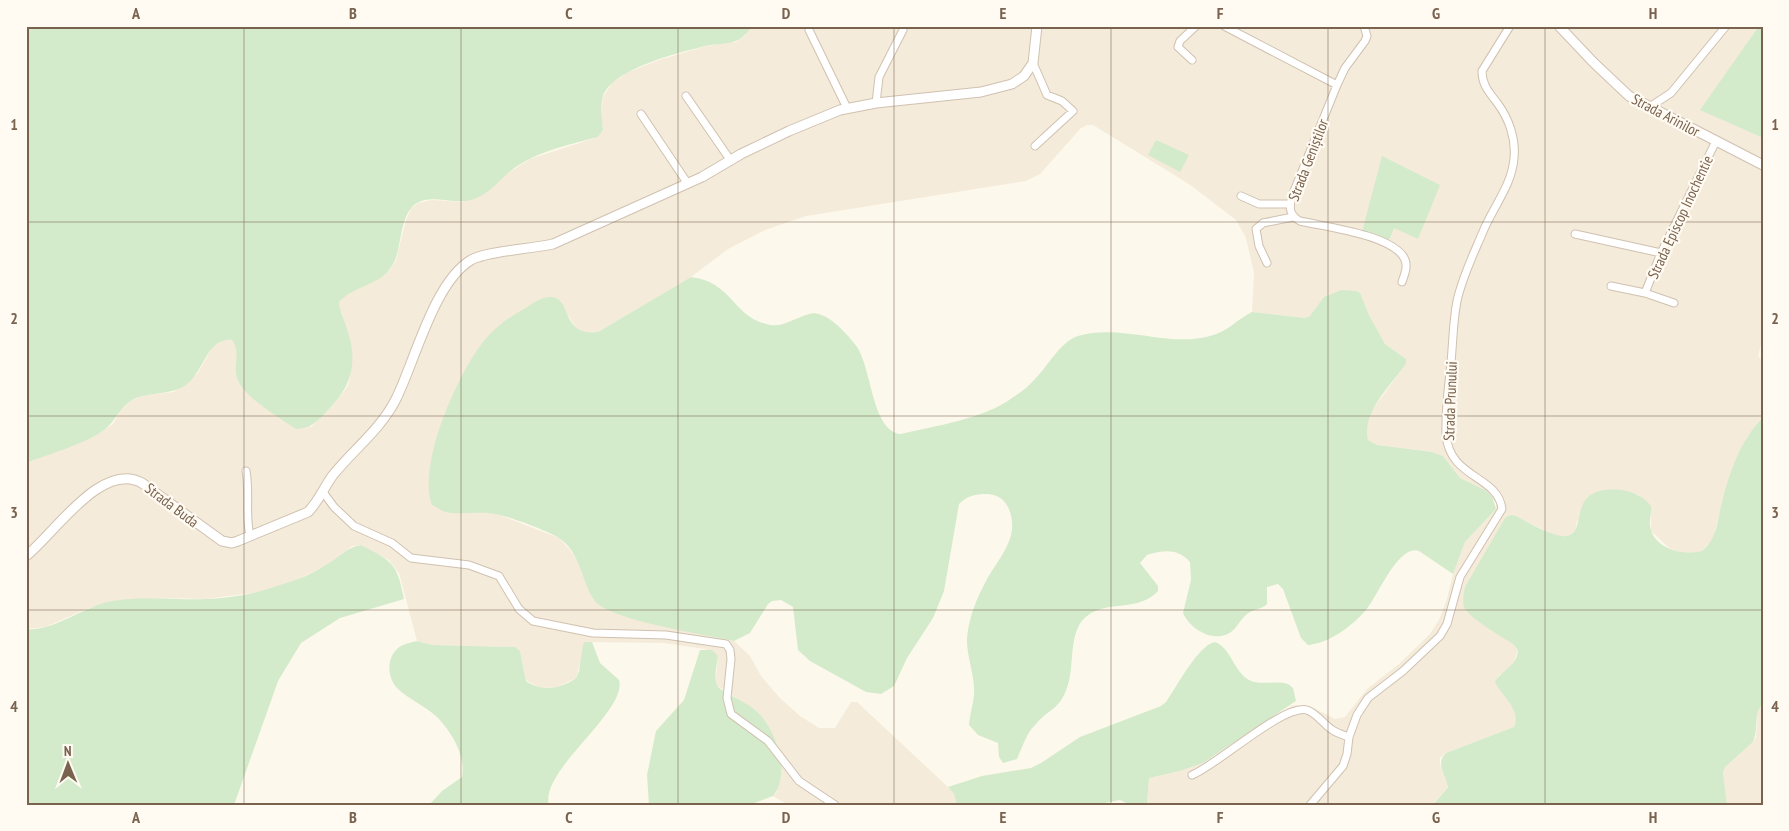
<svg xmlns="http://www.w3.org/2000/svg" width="1789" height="831" viewBox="0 0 1789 831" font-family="'PT Sans Narrow',sans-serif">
  <rect width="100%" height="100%" fill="#fdf8ec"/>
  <path fill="#f4ebda" d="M752,26H1759L1701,110L1763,138V337L1758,356L1763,362V418L1747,437L1736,462L1722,503L1713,539L1702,551L1695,554L1682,553L1669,548L1651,531V506L1637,494L1577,521L1575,531L1569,536H1555L1516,516L1502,524L1472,576L1485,624L1513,644L1518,650L1513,665L1498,676L1496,682L1516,713L1517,721L1514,727L1446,753L1440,758V765L1448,786L1433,805H1147L1149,778L1180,771L1203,763L1293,705L1312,707L1335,719L1345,717L1367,689L1399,664L1430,634L1439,620L1447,599L1453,574L1465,542L1496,509V503L1485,490L1460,478L1443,456L1432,452L1377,445L1368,440L1365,429L1370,413L1406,364V359L1385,344L1369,315L1360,293L1305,318L1252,312L1254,273L1246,238L1236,220L1189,184L1093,125H1087L1081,128L1040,174L1026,181L806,216L765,230L728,249L691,277L598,332L585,333L576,328L558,299L447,512L475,511L497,514L559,538L570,550L582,567L594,600L628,617L734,641L750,656L761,676L780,698L800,716L819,728H835L851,702H857L948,787L954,794L957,805H788L773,796L777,792L757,711L717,686L716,680L718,656L705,649L663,643L586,642L576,678L557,687L540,688L526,680L520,651L515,647L432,645L417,641L399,573L389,560L361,545L352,546L326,566L294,581L260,592L205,599L170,598L112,601L89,608L45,627L26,629V463L101,432L113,424L121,410L130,401L145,395L174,392L197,374L214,345L223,339L232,340L237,345V377L241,386L257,401L311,427L336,402L348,386L350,377V338L340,309L339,302L345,295L381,277L391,269L396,260L406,220L411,209L418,203L432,200L462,202L530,159L598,137L603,130L601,117L603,97L612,83L628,72L659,60L706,46L736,42L745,36Z
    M1763,703V805H1727L1723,773L1725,767L1753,742L1756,737L1758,709Z"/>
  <path fill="#d3ebca" d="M26,26H752C739,47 726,42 705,46C678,53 614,68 603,96C600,106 602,120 603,130L598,137C572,144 542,150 519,165C502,175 490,196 470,200C454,205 432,194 417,203C398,215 403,249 392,266C381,285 353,286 339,302C340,313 345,321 348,332C358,363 351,388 328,410C318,421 312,428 296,429C280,418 243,397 237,378C233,365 241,351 232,340C207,337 204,372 186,385C170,396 149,391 132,400C120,407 115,422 104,430C85,444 49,454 26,463Z
    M1759,26H1763V138L1700,110Z
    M1156,140L1189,155L1180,172L1148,155Z
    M1382,156L1440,185L1418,239L1394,228L1389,240L1362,232Z
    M691,277C732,282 733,316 766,324C782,329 794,318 809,314C826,309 848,335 857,347C872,369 872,432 901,434C934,426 984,419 1012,398C1020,393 1029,386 1035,379C1048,366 1060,342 1078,336C1121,323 1168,348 1210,336C1228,332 1237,319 1252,312L1305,318L1310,316L1324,297L1342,290L1356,291L1360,293L1369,315L1385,344L1406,359V364C1391,385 1361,413 1368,440L1377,445L1432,452L1443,456L1460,478L1485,490L1492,496L1496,509L1465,542L1453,574L1419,551C1398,544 1378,596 1366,610C1352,626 1330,643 1308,645L1301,638L1283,589L1278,584L1267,587V604C1262,609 1255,609 1250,612C1241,617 1238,627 1231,632C1214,644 1190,629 1183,613L1191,580L1190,562C1178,548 1163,550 1147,555L1140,563L1158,586V591C1139,612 1107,600 1087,616C1069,629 1074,662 1069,681C1061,711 1051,706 1035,725C1026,734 1022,748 1017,759L1003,763L999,757L998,743L978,735L969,725C970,712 975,700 974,687C973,668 964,649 968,630C971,613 977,598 985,583C998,558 1022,537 1008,507C1004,499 996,494 987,494C975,494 967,496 959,504L944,591L933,618L907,658L894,686L881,694L866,692L810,661L798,650L793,607L781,600L772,601L768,604L750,633L734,641C708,635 607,620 594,600C581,580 581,553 559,538C548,531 508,516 495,514C480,511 457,515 446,512C441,511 437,507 432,505C417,465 457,375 483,342C494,328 508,318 524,309C531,304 543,296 552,297C572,299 561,337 598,332Z
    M1763,418V703C1753,714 1759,729 1753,742L1725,767L1723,773L1727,805H1433L1448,787C1445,773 1435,764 1446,753L1514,727C1522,711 1502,696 1495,682C1502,669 1517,667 1518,650L1513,644C1501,636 1470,619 1464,607C1462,601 1464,593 1465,587L1505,518L1510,515L1516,516C1528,522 1558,541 1570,535C1587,527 1567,485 1621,490C1632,491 1644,497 1651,506C1652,514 1648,522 1651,530C1657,550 1685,556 1702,551C1718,538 1717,520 1722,502C1729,474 1741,438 1763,418Z
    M361,545C394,562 397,564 404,599L340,618L301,643L278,681L234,805H26V629C53,632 84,606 112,601C144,596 175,600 207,599C231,598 254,594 277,586C294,581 311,575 326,565C338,558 347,547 361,545Z
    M417,641L432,645L515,647L520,651L526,681C541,692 561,689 576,678L579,671L583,645L585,642H592L600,663L619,680C628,711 539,771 549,805H429L442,791L462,777C466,756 452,733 438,718C426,706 409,700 397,688C386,676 386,653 403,645C407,643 413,642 417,641Z
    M1215,642C1231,648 1234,672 1249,680C1260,686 1276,680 1288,684L1293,688L1296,701L1203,763L1180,771L1149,778L1147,805H1130L1120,800L1095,805H957L954,794L948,787L982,776L1031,768L1041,763L1080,737L1161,706L1166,702C1176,688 1198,645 1215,642Z
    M700,650H712L718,656C717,665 713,679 718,687C721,691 747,703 754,709C775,725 792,774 773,796L749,805H649L647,775L656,731L684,700Z"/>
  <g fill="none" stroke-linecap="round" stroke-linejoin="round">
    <g stroke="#d0c1b0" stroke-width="9">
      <path id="minor" d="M1224,26L1337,85
        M1364,26L1367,36L1365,41L1345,68L1337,85L1292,196C1289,208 1289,215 1300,221C1325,227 1387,234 1403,256C1409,265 1405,273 1402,282
        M809,30L847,108
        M1192,60L1178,47L1180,41L1196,26
        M1033,63L1047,95L1062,101L1073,111L1035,146
        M686,96L731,161
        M876,103L879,77L903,30
        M1648,108L1671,93L1726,26
        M641,114L688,184
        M1241,196L1259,204H1290
        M1575,234L1661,253
        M1267,263L1259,246L1256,229L1263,223L1293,217
        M1611,286L1645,293L1661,253L1716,141
        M1645,293L1674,303
        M246,471C250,492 245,518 250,535
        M323,492L334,507L354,526L392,543L411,558L469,565L499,576L519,609L533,621L593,633L666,635L726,644L730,650L731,659L727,698L731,714L768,741L799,781L835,805
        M1192,775C1219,764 1283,704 1307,710C1316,713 1324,724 1331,729C1336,733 1343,735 1349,737
        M1310,805L1343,766L1347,754L1349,737L1357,715L1368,698L1403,671L1440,636L1447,624L1460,577L1502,509C1498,475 1449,479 1446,434C1445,410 1449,385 1451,362C1453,342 1453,321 1457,301C1462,278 1473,255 1482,234C1492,208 1512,186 1514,158C1516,139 1509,119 1498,104C1490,93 1482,86 1482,71L1510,26"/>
    </g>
    <g stroke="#d0c1b0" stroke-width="11">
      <path id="tertiary" d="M1559,26L1593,62L1629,96L1763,165
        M26,556C54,534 102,460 142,483L222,541L232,543L238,541L308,512C319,501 324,487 333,475C354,449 381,429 396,399C415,361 434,282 471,260C487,251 531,249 553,244L702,177L741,154L789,131L840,110L876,103L981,92L1012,84L1024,76L1033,63L1037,26"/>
    </g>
    <use href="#minor" stroke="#fff" stroke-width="7"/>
    <use href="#tertiary" stroke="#fff" stroke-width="9"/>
  </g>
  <path fill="none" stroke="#79624e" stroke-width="1" stroke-opacity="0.55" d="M244,26V805M461,26V805M678,26V805M894,26V805M1111,26V805M1328,26V805M1545,26V805M26,222H1763M26,416H1763M26,610H1763"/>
  <g text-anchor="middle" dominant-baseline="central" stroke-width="4.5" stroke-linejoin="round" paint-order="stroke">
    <g font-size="15" fill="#79624e" stroke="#fffbf3">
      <text transform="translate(1666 115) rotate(28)">Strada Arinilor</text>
      <text transform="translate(1308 160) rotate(-69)">Strada Geniștilor</text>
      <text transform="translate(1680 217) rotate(-65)">Strada Episcop Inochentie</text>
      <text transform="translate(1450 401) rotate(-88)">Strada Prunului</text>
      <text transform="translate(172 505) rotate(37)">Strada Buda</text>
    </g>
  </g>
  <rect width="1789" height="831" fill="none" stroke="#fffbf3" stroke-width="55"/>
  <g transform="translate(68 764) rotate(359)" stroke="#fffbf3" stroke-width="4" paint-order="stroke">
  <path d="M0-4L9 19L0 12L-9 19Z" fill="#79624e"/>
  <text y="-8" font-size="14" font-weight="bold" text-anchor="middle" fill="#79624e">N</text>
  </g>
  <rect x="28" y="28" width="1734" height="776" fill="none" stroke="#79624e" stroke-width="2"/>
  <g font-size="16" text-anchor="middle" font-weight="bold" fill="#79624e">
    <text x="136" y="19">A</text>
    <text x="353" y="19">B</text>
    <text x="569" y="19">C</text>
    <text x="786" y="19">D</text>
    <text x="1003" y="19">E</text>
    <text x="1220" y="19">F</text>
    <text x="1436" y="19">G</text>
    <text x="1653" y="19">H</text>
    <text x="14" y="130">1</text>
    <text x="1775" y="130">1</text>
    <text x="14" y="324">2</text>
    <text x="1775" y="324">2</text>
    <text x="14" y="518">3</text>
    <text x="1775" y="518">3</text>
    <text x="14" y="712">4</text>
    <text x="1775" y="712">4</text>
    <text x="136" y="823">A</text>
    <text x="353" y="823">B</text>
    <text x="569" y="823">C</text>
    <text x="786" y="823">D</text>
    <text x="1003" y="823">E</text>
    <text x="1220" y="823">F</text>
    <text x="1436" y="823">G</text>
    <text x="1653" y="823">H</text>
  </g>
</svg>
